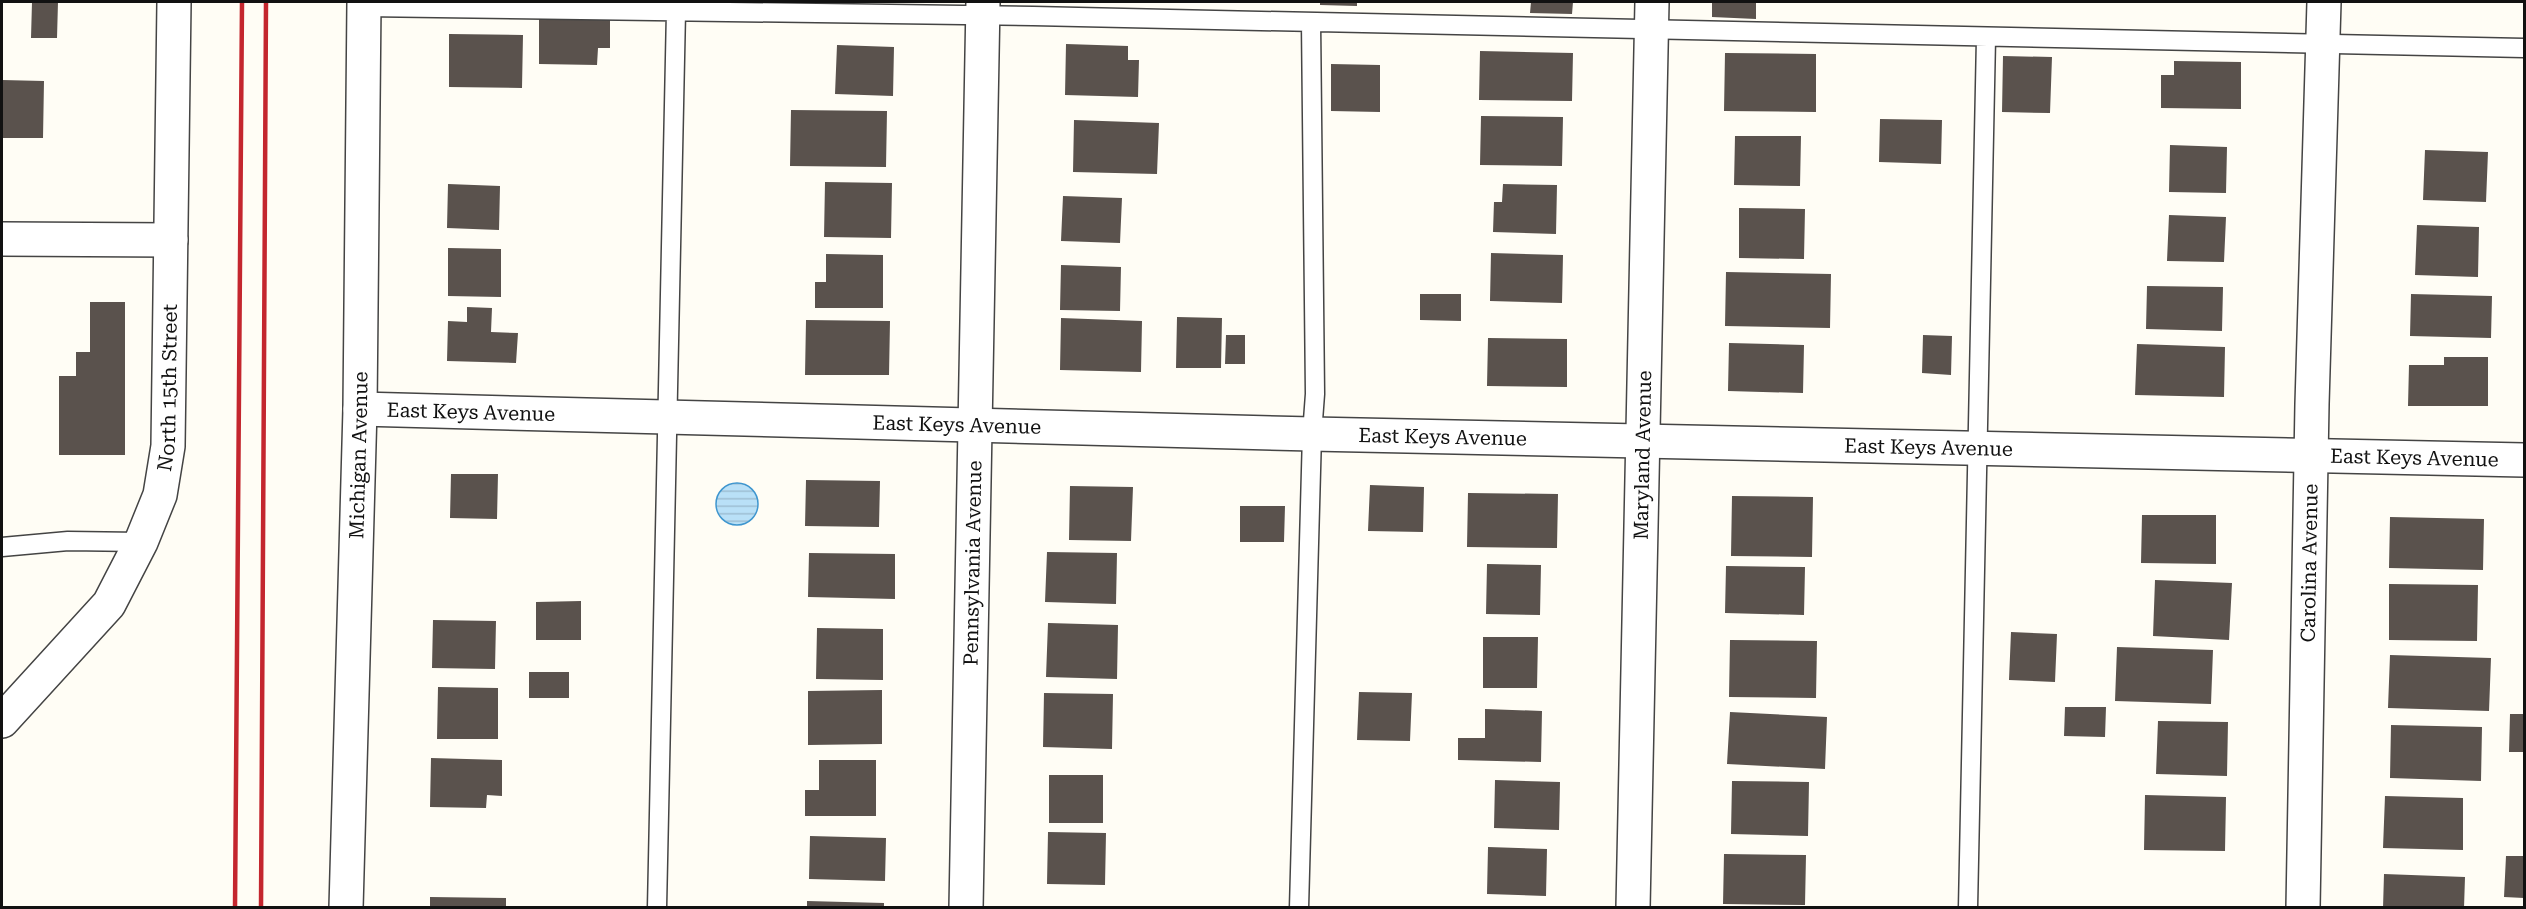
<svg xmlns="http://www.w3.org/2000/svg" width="2526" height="909" viewBox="0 0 2526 909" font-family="'Roboto Serif',serif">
  <defs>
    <pattern id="water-rules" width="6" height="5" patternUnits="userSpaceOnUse" patternTransform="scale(1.5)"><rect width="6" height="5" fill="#b9e0f7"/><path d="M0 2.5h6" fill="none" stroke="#9ebfd3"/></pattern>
  </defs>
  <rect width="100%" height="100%" fill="#fffdf5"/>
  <path fill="url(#water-rules)" stroke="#3f96cf" stroke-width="1.5" d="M716 504a21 21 0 1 1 42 0a21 21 0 1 1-42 0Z"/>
  <path fill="#5a524d" d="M32,2H58L57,38H31Z
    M1320,2H1357V6L1320,5Z
    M1531,2H1573L1572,14L1530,13Z
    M1712,2H1756V19L1712,17Z
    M539,19L610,20V48H598L597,65L539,64Z
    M449,34L523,35L522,88L449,87Z
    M1066,44L1128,46V60H1139L1138,97L1065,95Z
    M837,45L894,47L893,96L835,94Z
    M1480,51L1573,53L1572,101L1479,100Z
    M1725,53L1816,54V112L1724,111Z
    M2003,56L2052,57L2050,113L2002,112Z
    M2174,61L2241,62V109L2161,108V75H2174Z
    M1331,64L1380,65V112L1331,111Z
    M2,80L44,81L43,138H2Z
    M791,110L887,111L886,167L790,166Z
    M1481,116L1563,117L1562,166L1480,165Z
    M1880,119L1942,120L1941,164L1879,162Z
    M1074,120L1159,123L1157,174L1073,172Z
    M1735,136H1801L1800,186L1734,185Z
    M2170,145L2227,147L2226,193L2169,192Z
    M2425,150L2488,152L2486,202L2423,200Z
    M825,182L892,183L891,238L824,237Z
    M448,184L500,186L499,230L447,228Z
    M1503,184L1557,185L1556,234L1493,232L1494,202H1502Z
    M1063,196L1122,198L1120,243L1061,241Z
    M1739,208L1805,209L1804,259L1739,258Z
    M2169,215L2226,217L2224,262L2167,261Z
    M2417,225L2479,227L2478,277L2415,275Z
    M448,248L501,249V297L448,296Z
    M1491,253L1563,255L1562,303L1490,301Z
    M826,254L883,255V308H815V282H826Z
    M1061,265L1121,267L1120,311L1060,310Z
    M1726,272L1831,274L1830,328L1725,326Z
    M2147,286L2223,287L2222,331L2146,329Z
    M1420,294H1461V321L1420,320Z
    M2411,294L2492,296L2491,338L2410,336Z
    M90,302H125V455H59V376H76V352H90Z
    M467,307L492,308L491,332L518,333L516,363L447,361L448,321L467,322Z
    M1177,317L1222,318L1221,368H1176Z
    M1061,318L1142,321L1141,372L1060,370Z
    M806,320L890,321L889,375H805Z
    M1226,335H1245V364H1225Z
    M1923,335L1952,336L1951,375L1922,373Z
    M1488,338L1567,339V387L1487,386Z
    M1729,343L1804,345L1803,393L1728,391Z
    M2137,344L2225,347L2224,397L2135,395Z
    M2444,357H2488V406H2408L2409,365H2444Z
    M451,474H498L497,519L450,518Z
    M806,480L880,481L879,527L805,526Z
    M1370,485L1424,487L1423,532L1368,531Z
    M1070,486L1133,487L1131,541L1069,540Z
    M1468,493L1558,494L1557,548L1467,547Z
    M1732,496L1813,497L1812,557L1731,556Z
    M1240,506H1285L1284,542H1240Z
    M2142,515H2216V564L2141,563Z
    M2390,517L2484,519L2483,570L2389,568Z
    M1047,552L1117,553L1116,604L1045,602Z
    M809,553L895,554V599L808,597Z
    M1487,564L1541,565L1540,615L1486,614Z
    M1726,566L1805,567L1804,615L1725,613Z
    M2155,580L2232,583L2229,640L2153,636Z
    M2389,584L2478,585L2477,641L2389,640Z
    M581,601V640H536V602Z
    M433,620L496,621L495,669L432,668Z
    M1048,623L1118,625L1117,679L1046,677Z
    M817,628L883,629V680L816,679Z
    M2011,632L2057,634L2055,682L2009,680Z
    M1483,637H1538L1537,688H1483Z
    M1730,640L1817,641L1816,698L1729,697Z
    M2117,647L2213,650L2211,704L2115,701Z
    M2390,655L2491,658L2489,711L2388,708Z
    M529,672H569V698H529Z
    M438,687L498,688V739H437Z
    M882,690V744L808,745V691Z
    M1359,692L1412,693L1410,741L1357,740Z
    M1044,693L1113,694L1112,749L1043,747Z
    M2065,707H2106L2105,737L2064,736Z
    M1485,709L1542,711L1541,762L1458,760V738H1485Z
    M1730,712L1827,717L1825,769L1727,764Z
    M2510,714H2524V752H2509Z
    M2158,721L2228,722L2227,776L2156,774Z
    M2391,725L2482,727L2481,781L2390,778Z
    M431,758L502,760V796L487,795L486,808L430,807Z
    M819,760H876V816H805V790H819Z
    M1049,775H1103V823H1049Z
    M1495,780L1560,782L1559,830L1494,828Z
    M1732,781L1809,782L1808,836L1731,834Z
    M2145,795L2226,797L2225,851L2144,850Z
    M2385,796L2463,798V850L2383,848Z
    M1048,832L1106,833L1105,885L1047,884Z
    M810,836L886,838L885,881L809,879Z
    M1488,847L1547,849L1546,896L1487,894Z
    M1724,854L1806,855L1805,905L1723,904Z
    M2506,856H2524V898L2504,897Z
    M2384,874L2465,877L2464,908H2383Z
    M430,897L506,898V908H430Z
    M807,901L884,903V908H807Z"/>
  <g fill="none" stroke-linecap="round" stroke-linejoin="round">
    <g stroke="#444" stroke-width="21">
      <path id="service" d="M364,7L1033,16L2524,48
        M2,547L68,541L141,542
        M657,908L676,11
        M1299,908L1312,434L1315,394L1311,22
        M1968,908L1986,38"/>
    </g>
    <g stroke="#444" stroke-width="36">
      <g id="minor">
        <path d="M2,239L171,240"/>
        <path id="s1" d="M360,409L1312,434L2524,460"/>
        <path id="s2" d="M2,721L109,604L141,542L160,495L168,446L174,2"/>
        <path id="s3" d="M346,908L360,409L364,2"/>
        <path id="s4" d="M966,908L983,2"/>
        <path id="s5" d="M1633,908L1652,2"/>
        <path id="s6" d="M2303,908L2312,404L2324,2"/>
      </g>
    </g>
    <use href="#service" stroke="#fff" stroke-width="18"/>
    <use href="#minor" stroke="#fff" stroke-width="33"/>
    <path stroke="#c4262e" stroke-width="4.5" d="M235,908L242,2
      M261,908L266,2"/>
  </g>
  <g text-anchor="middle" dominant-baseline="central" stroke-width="6" stroke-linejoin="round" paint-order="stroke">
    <g font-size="20" fill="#111" stroke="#fff">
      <text stroke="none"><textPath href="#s2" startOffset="387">North 15th Street</textPath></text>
      <text stroke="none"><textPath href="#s1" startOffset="111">East Keys Avenue</textPath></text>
      <text stroke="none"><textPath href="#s1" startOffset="597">East Keys Avenue</textPath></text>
      <text stroke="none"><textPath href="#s1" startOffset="1083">East Keys Avenue</textPath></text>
      <text stroke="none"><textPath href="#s1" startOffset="1569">East Keys Avenue</textPath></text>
      <text stroke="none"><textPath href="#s5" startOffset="453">Maryland Avenue</textPath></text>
      <text stroke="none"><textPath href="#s3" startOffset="453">Michigan Avenue</textPath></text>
      <text stroke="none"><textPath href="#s1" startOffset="2055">East Keys Avenue</textPath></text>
      <text stroke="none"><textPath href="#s4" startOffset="345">Pennsylvania Avenue</textPath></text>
      <text stroke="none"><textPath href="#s6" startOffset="345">Carolina Avenue</textPath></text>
    </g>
  </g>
  <rect width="2526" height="909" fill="none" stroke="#111111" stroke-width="6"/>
</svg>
